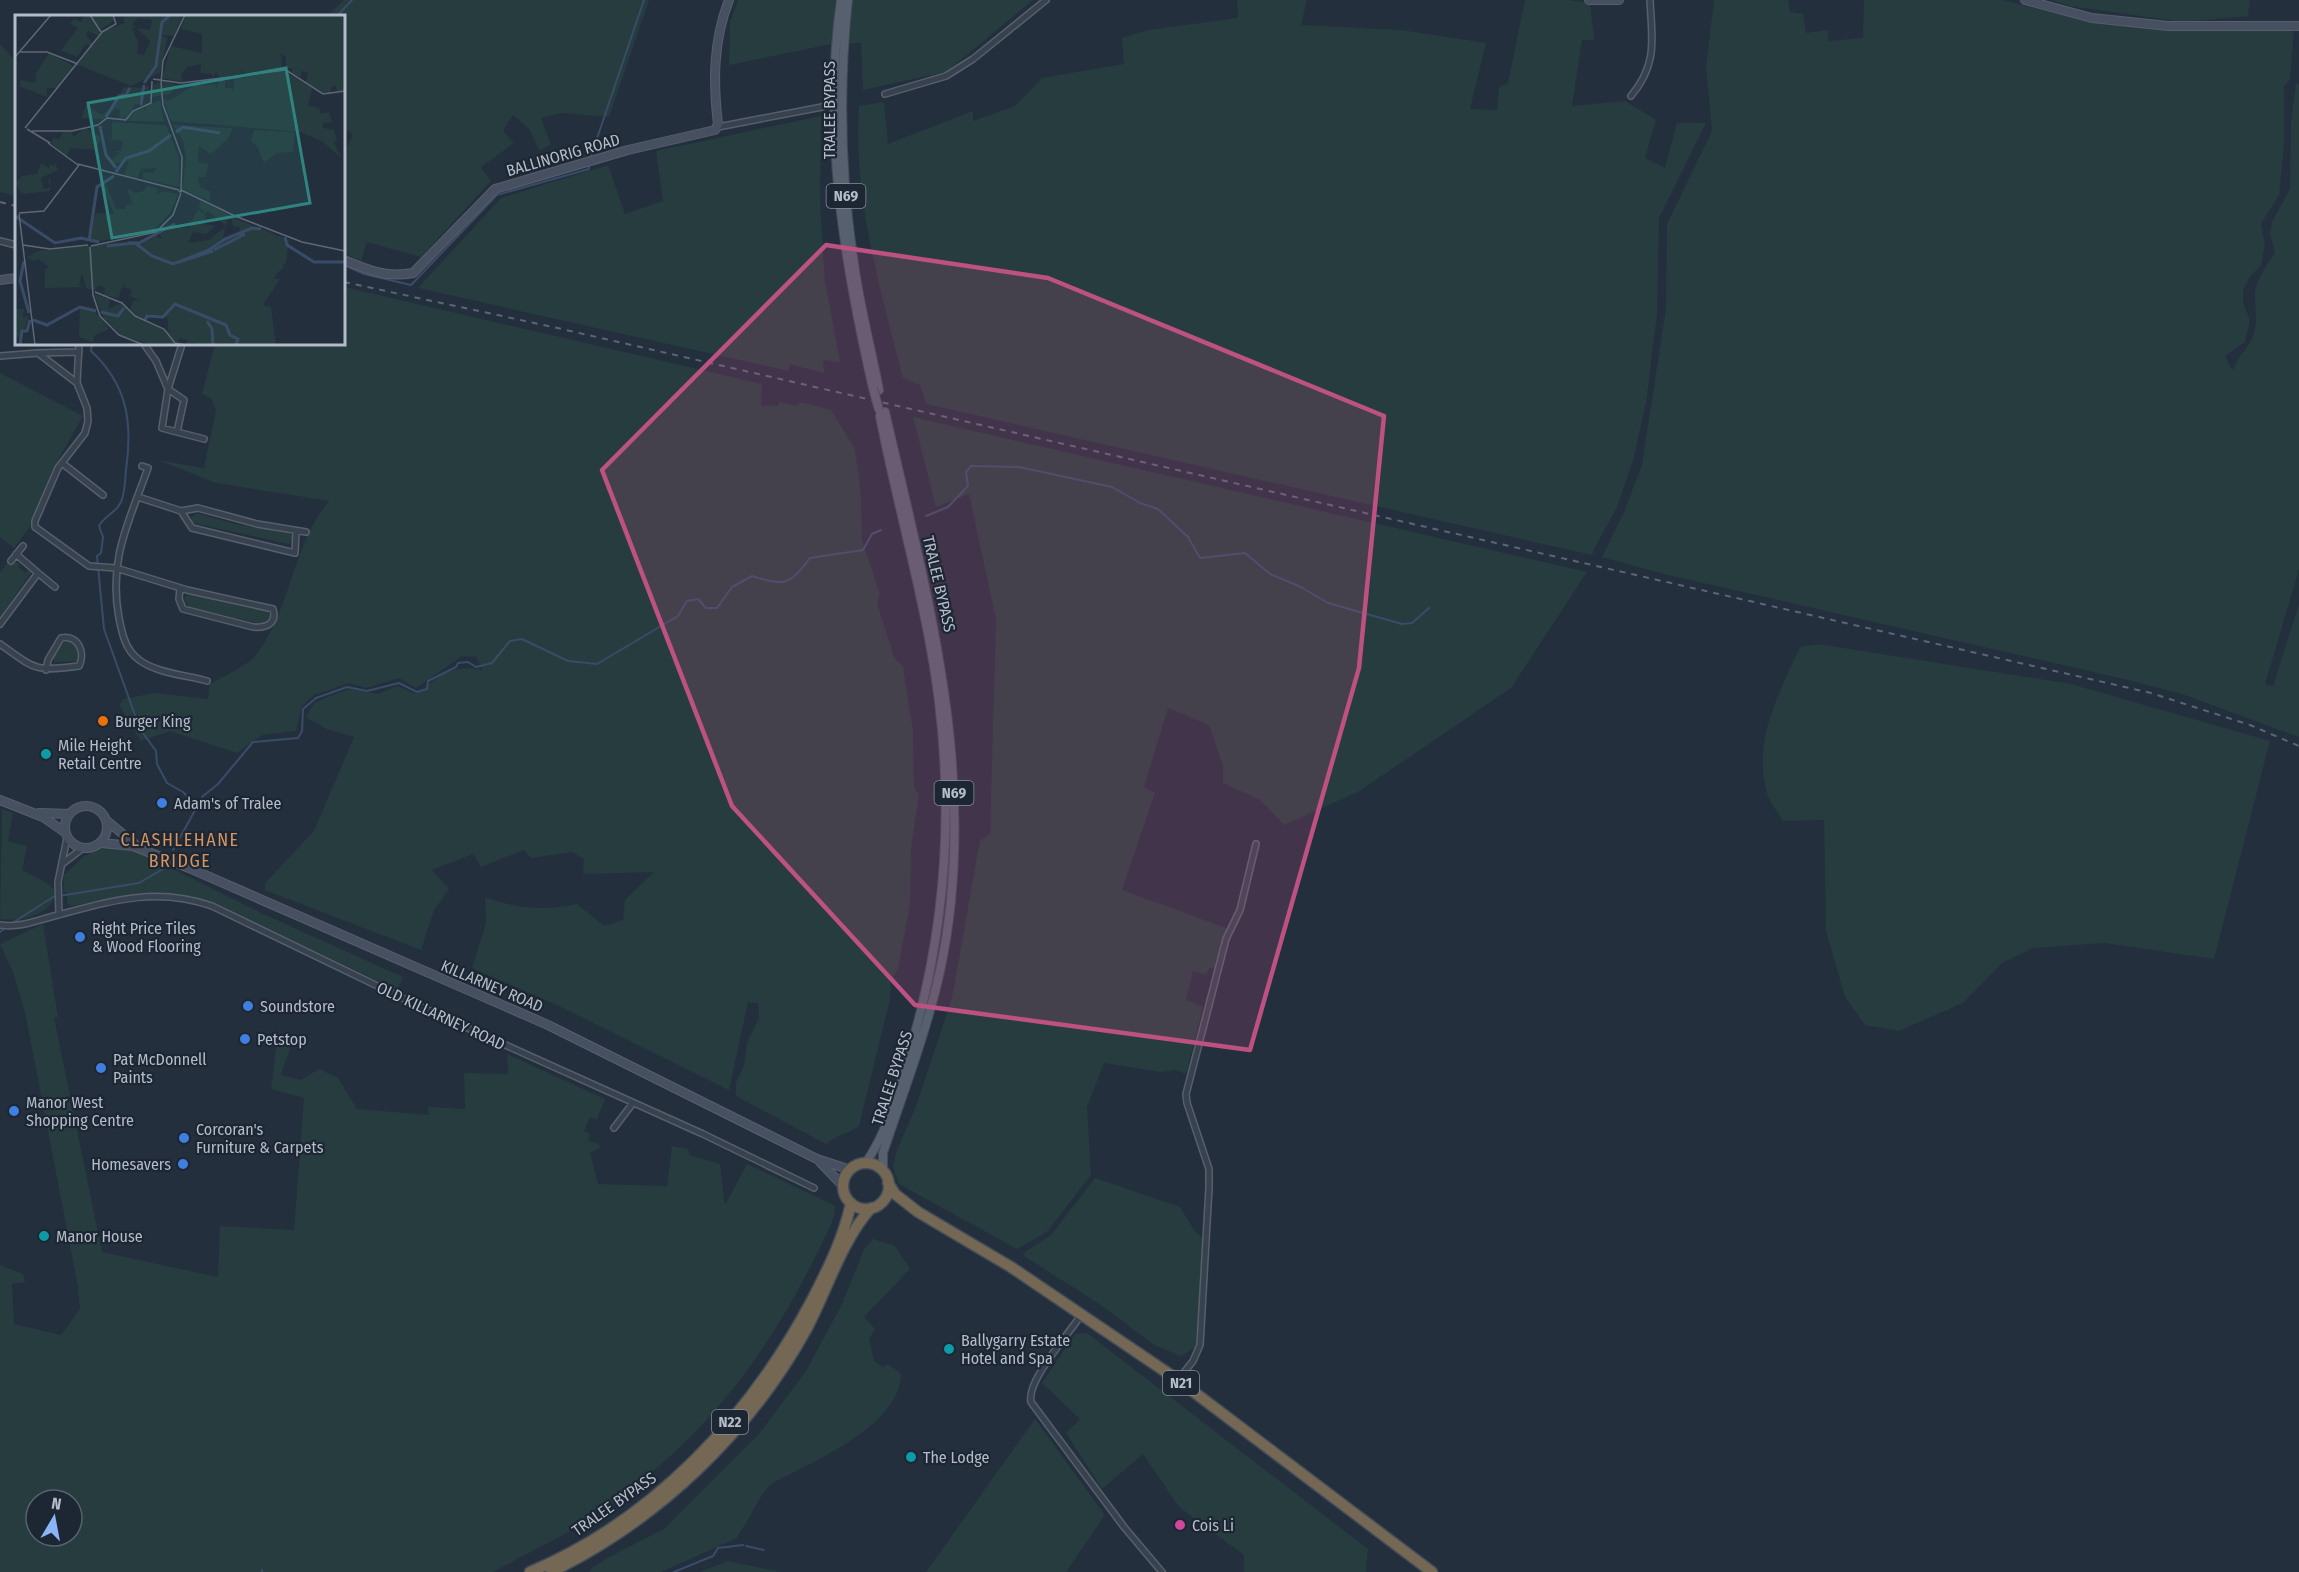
<svg xmlns="http://www.w3.org/2000/svg" width="2299" height="1572" viewBox="0 0 2299 1572" font-family="'Fira Sans Condensed',sans-serif">
  <rect width="100%" height="100%" fill="#242f3e"/>
  <path fill="#263c3f" fill-rule="evenodd" d="M344,0H649L609,117L563,113L541,118L551,145L539,150L530,130L513,115L503,131L514,143L481,167L491,181L421,257L367,242L361,261L344,253V152L353,135L348,130L344,135V16H327Z
    M738,0H1033L946,72L863,90L861,43L826,45L729,65L730,22Z
    M1237,0H1307L1301,25L1401,30L1486,43L1470,109L1497,110L1499,87L1508,83L1525,0H1568L1590,3L1594,40H1582L1572,106L1625,101L1656,120L1645,158L1665,168L1677,123H1706L1659,218L1657,314L1646,403L1633,461L1617,507L1592,553L1596,556L926,404L920,385L903,378C880,289 853,199 859,106L884,102L888,144L973,111V121L1015,106L1042,78L1124,64L1122,38L1148,30L1238,18Z
    M1714,0H1788L1790,12L1803,14L1806,33L1828,30V41L1863,38L1864,0H2003L2062,15L2170,30L2294,29L2290,80L2284,86V146L2279,195L2261,224L2265,244L2261,265L2249,278L2243,291V303L2250,320L2245,342L2225,356L2231,369H2234C2238,354 2250,348 2254,333C2258,320 2255,308 2255,295C2255,282 2267,264 2275,253L2270,234L2272,222L2290,189L2291,122L2296,83L2299,85V569L2265,684L2273,686L2299,604V737L2182,694L2120,678L1664,574L1602,557L1624,512L1642,465L1666,308L1667,224L1712,131L1706,67Z
    M2051,0H2250L2248,16L2183,22L2070,6Z
    M0,44L16,62V196L0,192Z
    M821,116L820,203L825,281L840,362L823,360L824,373L789,364V371L418,288L501,198L608,165L625,214L663,201L656,151Z
    M344,287L762,384L761,405L778,406L779,402L797,406L801,402L831,410L855,449L861,494L862,540L880,594L877,604L895,659L903,667L913,731L914,787L919,795L911,847L910,904L898,969L891,980L890,999L859,1126C847,1135 836,1135 826,1144L736,1096V1083L744,1065L747,1043L759,1018L758,1003L748,1002L729,1090L559,1006L472,968L486,923L485,897C517,909 544,911 577,904L604,926L623,920L625,900L654,872L583,874L584,859L572,852L531,858L524,850L481,867L473,854L432,870L449,889L434,910L421,950L265,890V883L314,831L354,737L326,729L306,717L315,702L349,689L378,694L397,686L416,694C425,691 425,687 432,682C450,668 461,666 483,670L476,657L462,656L416,688L399,678L366,688L349,683L314,695L302,706L296,731L262,735L237,753L170,731L141,741L119,705L123,699L155,693L208,699L209,685C221,677 249,665 256,655C292,608 291,547 329,501L216,483L158,460L204,468L216,410L211,398L202,394L215,344H344Z
    M0,373L83,416L53,469L29,528L14,548L0,537Z
    M913,417L1587,572L1511,688L1358,792L1284,825L1260,800L1223,783V766L1209,725L1168,708L1144,787L1155,793L1122,890L1229,929L1217,966L1214,969L1209,968L1206,975L1193,971L1186,1000L1203,1007L1186,1074L1176,1070L1161,1072L1104,1063L1087,1107L1091,1175L1047,1232L1017,1249L899,1184L893,1168L896,1153L916,1106L952,998L980,840L990,834L996,620L969,494L936,507Z
    M197,513L235,524L291,534L293,540L289,544L202,525L192,522V517Z
    M9,560L14,563L22,562L18,567L26,573L29,568L32,571L0,617V573Z
    M189,593L267,612L271,615L265,625L189,608L184,598Z
    M72,640L78,653L77,661L54,662C52,652 62,642 72,640Z
    M1818,644L2071,684L2270,741L2214,959L2104,943L2033,948L2002,963L1963,1003L1899,1031L1865,1025L1845,997L1826,931L1824,820L1783,821C1778,812 1769,802 1767,793C1752,740 1779,694 1800,647Z
    M2,809L13,813L8,841L27,846L22,870L47,883L55,891C54,916 20,922 0,919Z
    M112,845H119L162,862L159,866L169,867L261,913L403,977L397,990L238,914L190,897L144,893L71,906L67,903V893L63,892L64,875L84,856Z
    M43,924L58,1017L54,1018L102,1252L218,1277L220,1226L294,1230L304,1098L271,1089L278,1033L291,1045L281,1075L301,1080L319,1069L338,1078L357,1109L429,1115L428,1107L465,1109L464,1073L508,1074L507,1054L605,1099L597,1119L590,1118L584,1131L590,1134L588,1141L599,1144L600,1148L590,1153L598,1184L667,1186L672,1146L688,1149L690,1155L720,1164L725,1205L747,1164L834,1205L835,1212L832,1222C786,1323 729,1411 641,1481C627,1492 614,1506 596,1509L593,1519L493,1572H0V1265L23,1274L25,1282L12,1284L14,1324L61,1335L80,1309L78,1287L25,1012L13,972L0,944ZM36,1500H72V1536H36Z
    M1095,1178L1180,1207L1194,1230L1203,1239L1196,1347L1181,1356L1154,1345L1101,1305L1024,1256L1025,1252L1051,1235Z
    M873,1239L895,1246L910,1269L864,1317L875,1329L869,1339L874,1361L883,1367L888,1364L901,1374C900,1427 811,1462 771,1484L762,1495L737,1538L661,1572H589L593,1567L611,1556L664,1529L758,1435L806,1371L842,1304L864,1249Z
    M1087,1333L1368,1549L1366,1572H1244V1555L1179,1507L1143,1454L1102,1489L1066,1433L1080,1419L1042,1383L1075,1334Z
    M1035,1419L1105,1515L1066,1572H926Z
    M728,1561L781,1572H700Z"/>
  <g fill="none" stroke-linecap="round" stroke-linejoin="round">
    <path stroke="#394c67" stroke-width="2" d="M337,16L352,0
      M590,159L644,0
      M344,265L364,274L411,285L497,195L589,169V167
      M92,344L91,351C127,384 133,422 126,470C125,480 125,493 121,502C116,513 105,515 99,526L103,537L101,553L97,556L104,629L140,729L156,751L157,764L167,783L183,792L196,806
      M926,516L948,507L968,486L966,472L971,466L1019,467L1112,487L1140,503L1158,509L1188,537L1200,558L1245,553L1270,574L1301,587L1328,603L1402,624L1412,623L1429,608
      M173,850L203,796L218,784L253,742L298,738L302,731L303,709L316,698L347,687L367,691L399,683L417,692L427,689L428,681L456,667L458,663L468,662L476,667L492,663L510,641L522,639L568,661L597,664L678,616L687,601L698,599L706,608H717L732,587L752,576C785,586 789,586 810,558L863,550L872,534L881,530
      M11,924L53,897L139,883L163,869
      M0,932L6,927
      M746,1546L764,1550
      M262,1572V1570
      M674,1572L713,1556L718,1548L743,1545"/>
    <g stroke="#565f6c" stroke-width="8">
      <path id="street" d="M885,94L946,76L973,59L1046,0
        M1631,96C1658,64 1652,39 1650,0
        M718,127L822,107
        M0,241L16,245
        M79,344L77,383L87,408L88,421L85,433L58,468L35,521V527L89,566L116,568L187,590L273,609C277,624 266,628 253,627L183,609L179,599L180,588
        M144,344L156,361L168,389L184,400L177,432L162,428L168,389L182,344
        M38,353L79,352
        M0,356L38,353L77,383
        M177,432L204,439
        M62,463L103,495
        M142,466L148,468C129,522 108,559 119,618C122,633 125,649 138,659C155,673 186,675 207,681
        M138,497L181,511L198,508L257,524L306,532
        M181,511L192,528L295,553L296,531
        M11,561L23,546
        M38,573L55,587
        M0,624L38,573L16,554
        M0,644C35,669 34,672 79,666C86,653 78,634 61,638L48,660L46,670
        M62,864L83,848
        M59,915L58,882L67,838
        M0,925C22,928 37,920 58,915C114,900 156,887 212,906L421,1007L703,1134L814,1188
        M614,1128L633,1103
        M1081,1315C1069,1334 1026,1381 1031,1402L1124,1527L1162,1572
        M1178,1380L1193,1361L1200,1345L1209,1188V1169L1187,1103L1186,1094L1226,939L1240,910L1256,844"/>
    </g>
    <g stroke="#565f6c" stroke-width="10">
      <path id="secondary" d="M1589,0H1619
        M2025,0L2092,18L2168,26H2299
        M344,260C368,270 386,278 413,273L495,189L628,150L715,130L718,124C713,82 713,41 729,0
        M0,280L16,278
        M0,800L43,817L66,833
        M65 827a21 21 0 1 1 42 0a21 21 0 1 1-42 0Z
        M39,813L69,814
        M106,820L136,845
        M101,843L133,846L189,868L548,1025L817,1159L851,1170
        M820,1162L844,1187"/>
    </g>
    <g stroke="#414a57" stroke-width="10">
      <path id="primary" d="M841,0C822,131 844,261 873,388
        M848,0C838,94 841,189 857,283C863,319 872,354 879,390
        M865,1164C891,1127 903,1076 915,1033C952,900 955,769 928,633C914,560 894,489 880,416
        M883,1171V1153C903,1093 926,1034 940,971C981,781 927,597 885,412"/>
    </g>
    <g stroke="#434c59" stroke-width="13">
      <path id="highway" d="M843 1186a23 23 0 1 1 46 0a23 23 0 1 1-46 0Z
        M888,1183L895,1194L918,1212L1011,1267L1178,1380L1432,1572
        M530,1572C654,1520 750,1417 812,1300C828,1269 844,1237 851,1203
        M551,1572C659,1519 749,1433 807,1328C827,1290 842,1240 871,1208"/>
    </g>
    <use href="#street" stroke="#38414e" stroke-width="5"/>
    <use href="#secondary" stroke="#465061" stroke-width="8"/>
    <use href="#primary" stroke="#56606e" stroke-width="8"/>
    <use href="#highway" stroke="#746855" stroke-width="10"/>
    <path stroke="#5a6575" stroke-width="2" stroke-dasharray="6 6" stroke-linecap="butt" d="M0,202L16,206
      M344,282L553,327L2151,693L2250,725L2299,746"/>
    <g stroke="#414a57" stroke-width="10" stroke-linecap="butt">
      <path id="primary-bridge" d="M873,388L879,410"/>
    </g>
    <use href="#primary-bridge" stroke="#56606e" stroke-width="8"/>
  </g>
  <path fill="#bd5182" fill-opacity="0.2" stroke="#bd5182" stroke-width="4.5" stroke-linejoin="round" d="M826,245L1048,278L1384,416L1359,668L1250,1050L915,1005L732,806L602,470Z"/>
  <circle fill="#e8710a" stroke="#1d2633" stroke-width="2" cx="103" cy="721" r="6"/>
  <g fill="#0f9aa8" stroke="#1d2633" stroke-width="2">
    <circle cx="46" cy="754" r="6"/>
    <circle cx="44" cy="1236" r="6"/>
    <circle cx="949" cy="1349" r="6"/>
    <circle cx="911" cy="1457" r="6"/>
  </g>
  <g fill="#3f7fe0" stroke="#1d2633" stroke-width="2">
    <circle cx="162" cy="803" r="6"/>
    <circle cx="80" cy="937" r="6"/>
    <circle cx="248" cy="1006" r="6"/>
    <circle cx="245" cy="1039" r="6"/>
    <circle cx="101" cy="1068" r="6"/>
    <circle cx="14" cy="1111" r="6"/>
    <circle cx="184" cy="1138" r="6"/>
    <circle cx="183" cy="1164" r="6"/>
  </g>
  <circle fill="#d1479c" stroke="#1d2633" stroke-width="2" cx="1180" cy="1525" r="6"/>
  <g text-anchor="middle" dominant-baseline="central" stroke-width="4.5" stroke-linejoin="round" paint-order="stroke">
    <g fill="#1d2633" stroke="#878f9c" stroke-width="1.5">
      <rect x="826.5" y="184" width="39" height="24" rx="4.5"/>
      <rect x="934.5" y="781" width="39" height="24" rx="4.5"/>
      <rect x="1163" y="1371" width="36" height="24" rx="4.5"/>
      <rect x="712" y="1410" width="36" height="24" rx="4.5"/>
    </g>
    <g font-size="15" font-weight="bold" fill="#b4bcc9">
      <text x="846" y="196">N69</text>
      <text x="954" y="793">N69</text>
      <text x="1181" y="1383">N21</text>
      <text x="730" y="1422">N22</text>
    </g>
    <g font-size="16" fill="#b4bcc9" stroke="#1d2633">
      <text transform="translate(829 110) rotate(-90)">TRALEE BYPASS</text>
      <text transform="translate(563 155) rotate(-16)">BALLINORIG ROAD</text>
      <text transform="translate(939 584) rotate(77)">TRALEE BYPASS</text>
      <text transform="translate(492 986) rotate(23)">KILLARNEY ROAD</text>
      <text transform="translate(441 1016) rotate(25)">OLD KILLARNEY ROAD</text>
      <text transform="translate(892 1078) rotate(-72)">TRALEE BYPASS</text>
      <text transform="translate(614 1504) rotate(-35)">TRALEE BYPASS</text>
    </g>
    <g font-size="16" fill="#b4bcc9" stroke="#1d2633" text-anchor="start">
      <text x="115" y="721">Burger King</text>
      <text x="58" y="745">Mile Height<tspan x="58" dy="18">Retail Centre</tspan></text>
      <text x="174" y="803">Adam's of Tralee</text>
      <text x="92" y="928">Right Price Tiles<tspan x="92" dy="18">&amp; Wood Flooring</tspan></text>
      <text x="260" y="1006">Soundstore</text>
      <text x="257" y="1039">Petstop</text>
      <text x="113" y="1059">Pat McDonnell<tspan x="113" dy="18">Paints</tspan></text>
      <text x="26" y="1102">Manor West<tspan x="26" dy="18">Shopping Centre</tspan></text>
      <text x="196" y="1129">Corcoran's<tspan x="196" dy="18">Furniture &amp; Carpets</tspan></text>
      <text x="171" y="1164" text-anchor="end">Homesavers</text>
      <text x="56" y="1236">Manor House</text>
      <text x="961" y="1340">Ballygarry Estate<tspan x="961" dy="18">Hotel and Spa</tspan></text>
      <text x="923" y="1457">The Lodge</text>
      <text x="1192" y="1525">Cois Li</text>
    </g>
    <g font-size="18" letter-spacing="1.5" fill="#d59563" stroke="#1d2633">
      <text x="180" y="840">CLASHLEHANE<tspan x="180" dy="21">BRIDGE</tspan></text>
    </g>
  </g>
  <g transform="translate(15 15)">
    <rect width="330" height="330" fill="#242f3e"/>
    <path d="M69,0H98L99,5L84,16V21L73,16L71,20L78,29L89,16L110,8L108,4L112,0H168L159,21L147,20L152,24L145,58L116,71L63,50L75,31L71,29L62,42L46,35L63,13L55,9L59,4L66,7ZM123,3L137,5L135,15L122,13L135,26L129,40L122,39L123,27L117,13L122,12L116,10ZM171,0H330V76L322,77L321,71H316V78L310,79L291,67L293,58L287,56L285,63L276,57L278,53L271,54V42L266,39L267,55L297,73L293,90L304,93L306,99L314,97L317,107L308,108V113L319,115L322,125L319,127L326,143L307,126L285,117L156,106L148,84L152,86L162,81L179,70V66L185,65V70L201,69V75L204,64H210V73H217L218,77L220,61L231,63L233,59L251,57L227,58L226,52V59L205,63L201,57L198,63L197,59L185,58L186,49L172,52L166,60L168,67L147,63L156,31L187,38V19L166,14ZM34,38L60,52L41,73H32V82L4,71L6,65L20,68L21,58ZM149,66L163,70L155,79L136,82L138,69ZM133,70L134,76L129,75L127,88L119,90L113,103L104,104L105,95L100,94L89,104L60,103H66L71,90L87,100L99,90L109,72L130,73ZM145,85L149,107L113,106L119,97L128,93L130,96L131,91ZM97,107L151,110L164,142V172L128,164V157L139,158L141,153L126,154L123,163L109,160L114,146L96,149L94,146L105,138L98,136H106L108,126L93,125L97,124ZM158,110L218,113L213,124L196,139L184,131L183,147L193,149L191,162H184L183,166L185,172L195,176V186L167,175L171,144L168,126ZM70,113L86,122L82,135L56,133L51,141L36,128L39,122L44,125L48,117H57L58,122ZM239,115L280,117L278,137L262,138L249,148L242,131L236,126ZM26,148L35,154L34,148L38,151L40,148L43,155L26,163L29,174L35,172L33,165L36,164L35,176L7,179L0,168L7,161L22,159ZM90,167L101,194H111L110,190L117,189L112,172L120,178L129,176L132,171L142,173V180L148,176L163,179L156,197L138,216L80,227L75,225L78,203L82,198L99,199L87,169ZM186,186L214,200L211,211L193,196L190,199L183,191ZM183,194L191,201L188,209L200,211L191,219L178,217L173,228L194,225L210,212L208,224L223,221L225,212L218,211L216,202L274,225L271,248L267,251L270,252L262,258L259,264H265L248,290L256,292L261,330H180L178,327L173,330L172,325L165,323L160,330H138L107,321L89,303L79,279L95,284L93,294L107,288L119,302L149,315L161,317L153,315V303L149,301L132,300L130,305L120,300L115,294L118,286L125,285L114,281L117,275L109,272V268L103,283L89,280L90,273L83,270L81,275L71,273L67,258L64,270L68,272L30,273V254L34,252L24,244L19,246L12,242L23,236L117,226L125,229L142,221L147,225L145,219L159,211L173,213ZM65,292L80,296L94,314L80,320L78,327L64,322ZM0,294H10L7,302L14,301L6,323L0,321Z" fill="#263c3f" fill-rule="evenodd"/>
    <path fill="none" stroke="#394c67" stroke-width="3" d="M129,68L141,51L147,7L155,0M126,90L129,70M91,102L104,81L111,80L115,73M85,111L91,140L101,153M161,117L168,112L205,118M101,157L111,143L134,136L156,120M0,201L40,228L66,223L84,227M270,222L272,230L299,247H330M74,226L82,172L99,161M113,228H124L160,209M92,231L120,228L137,241L158,249L194,235L210,224L237,213L246,214M199,235L230,219M9,246L5,266L14,298M161,248L198,236M86,297L103,301L109,293M18,305L32,310L65,292L81,296M130,305L132,301L148,302L160,289L211,310L215,320L223,324L221,330M192,306L197,314L198,330M5,330L7,316H12L15,305"/>
    <path fill="none" stroke="#5e6776" stroke-width="1.5" d="M75,0L86,17M87,17L101,9L98,0M5,37H32L63,49M0,42L36,0M138,64L166,68L271,55L308,79L330,76M10,113L88,16M12,114L35,128M17,116H57L83,110L92,103L111,105L118,96L136,88L137,66M33,128L63,150M63,149L164,175M166,175L167,142L148,90L146,68L148,46L170,0M167,176L164,177L166,175L220,201L287,227L330,236M4,198L29,196L64,150M4,199L20,330M8,230L35,234L73,230M76,231L141,217L158,200L166,178M75,232L78,280L85,301L104,320L129,330M80,277L107,288L120,301L149,314L160,328L171,330"/>
    <path fill="#308480" fill-opacity="0.15" stroke="#308480" stroke-width="3" d="M271,53L295,188L97,223L73,88Z"/>
    <rect width="330" height="330" fill="none" stroke="#b4bcc9" stroke-width="3"/>
  </g>
  <g transform="translate(54 1518) rotate(10)"><circle r="28" fill="#1d2633" stroke="#59626f" stroke-width="1.5"/>
  <path d="M0-4.5L10 22L0 15L-10 22Z" fill="#8ab4f8"/>
  <text y="-9" font-size="16" font-weight="bold" text-anchor="middle" fill="#b4bcc9">N</text>
  </g>
</svg>
